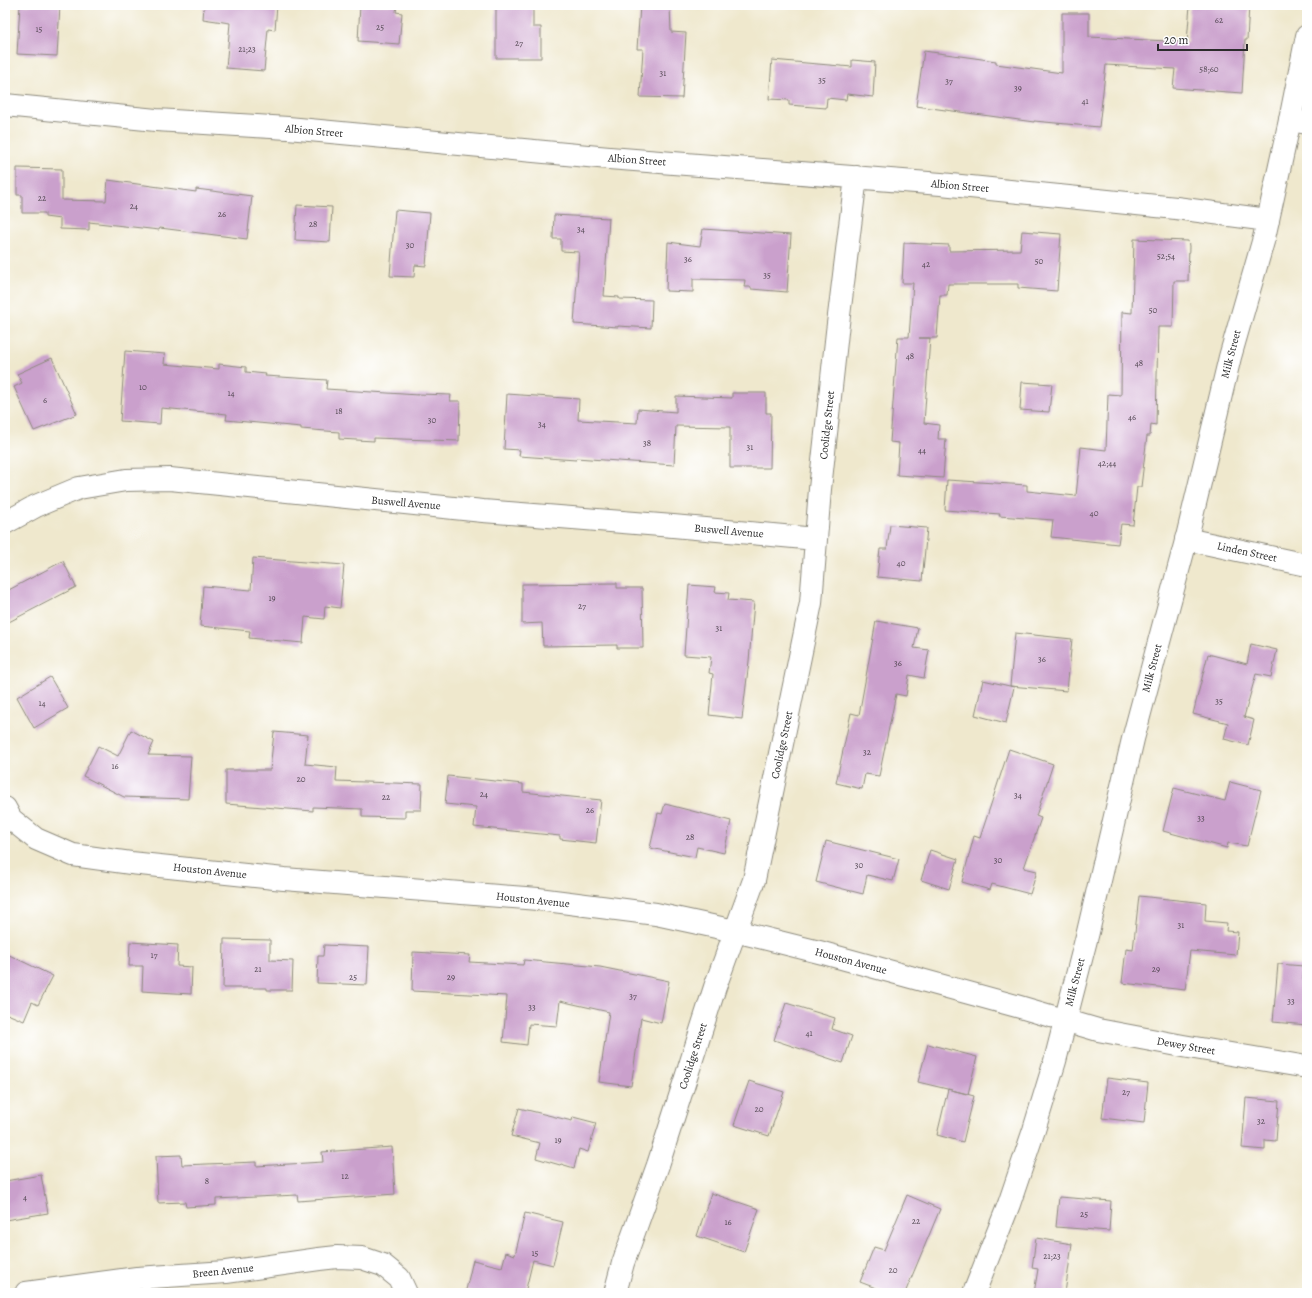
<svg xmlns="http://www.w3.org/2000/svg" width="1312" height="1298" viewBox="0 0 1312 1298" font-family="Alegreya,serif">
  <rect width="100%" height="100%" fill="#fff"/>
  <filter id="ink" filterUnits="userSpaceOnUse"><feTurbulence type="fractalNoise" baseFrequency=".025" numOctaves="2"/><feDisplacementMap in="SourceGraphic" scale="8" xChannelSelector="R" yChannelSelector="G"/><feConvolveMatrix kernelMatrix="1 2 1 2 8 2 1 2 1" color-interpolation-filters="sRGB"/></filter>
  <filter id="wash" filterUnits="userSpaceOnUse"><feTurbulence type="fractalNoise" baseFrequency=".012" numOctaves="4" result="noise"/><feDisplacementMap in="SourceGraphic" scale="16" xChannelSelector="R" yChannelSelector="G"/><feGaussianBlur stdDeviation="0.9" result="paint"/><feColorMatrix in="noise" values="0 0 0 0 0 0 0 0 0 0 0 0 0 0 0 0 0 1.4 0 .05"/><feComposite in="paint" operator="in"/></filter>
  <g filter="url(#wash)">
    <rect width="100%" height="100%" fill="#efe8cd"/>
    <g id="blocks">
      <path fill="#caa0cc" d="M20,5H60L57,56L17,54Z
        M204,5H277L275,30L268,29L264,71L226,68L230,23L203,19Z
        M360,5H397L396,12L402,13L399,44L358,41Z
        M496,5H533V27H541V58H496Z
        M640,5H670L671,32L686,33L682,98L640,97L643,49H637Z
        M1190,5H1249L1247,40H1245L1242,93L1173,88L1175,69L1106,65L1099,127L1034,121V122L916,106L924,51L996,61V64L1062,73V13H1089V37L1187,42Z
        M772,60L852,67V60L875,62L873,97L847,94L846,100L827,98L826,108L789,105V100L769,99Z
        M17,168L62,169V200L106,201L108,180L196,192V189L252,196L247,239L160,228L159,230L89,222V230L60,229V219L45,217V213H22V195H17Z
        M297,205L332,207L330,242L295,240Z
        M395,210L430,213L426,266L415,265L414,277L390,276Z
        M554,215L609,218L604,296L619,297V299L652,300L651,328L618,326V327L574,324L579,252L561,251V239H553Z
        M703,229L791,235L787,292L751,289V287H744L745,280L693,279V292L666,291L668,242L700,246Z
        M1022,231L1061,234L1057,291L1018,288V284H948L947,295H940L937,338H919H930L924,423L939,425L938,439H946L943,478L897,475L899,443L890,442L898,337H909L913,283H902L904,243L949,245V251L1020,250Z
        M1134,239L1188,241L1189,246L1188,281H1174L1173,327H1158L1156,425L1151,424L1150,436H1147L1141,487H1137L1133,525L1121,524L1118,544L1051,537L1053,520L999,516L1000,514L945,510L947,480L1027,485V491L1076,496L1081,447L1106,450L1108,394L1121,395L1122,312L1132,313Z
        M125,351L165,354L164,364L219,369V364L246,367V372L266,374L265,376L327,380L326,389L418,395V394L451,395L450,401H460L459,441L374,438V441L339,439V432L301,429V427L226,420L227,414L161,408L160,424L120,421Z
        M52,358L77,414L34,431L14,387L22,383L17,374Z
        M1022,382L1052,384L1049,412L1020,410Z
        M732,393H766V413H771L770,468H730V427L676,426L674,465L576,458V460L519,456L520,450L504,449L507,394L579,399L578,420L637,423L638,409L676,412V396L732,398Z
        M890,525L927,528L922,581L877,577L880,549H887Z
        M253,558L344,565L340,608L325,606L324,619L305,617L303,643L249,638L250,631L200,626L203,586L251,590Z
        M63,561L76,587L5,624V592Z
        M617,583V588H642L643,648H617V645L543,646L542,623L522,624V584Z
        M689,585L716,587L715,592L729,593L728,600L754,602L749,661L742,719L709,715L713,674L709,673L711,657L684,655Z
        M876,621L918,628L914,648L929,650L924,678L909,675L906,696L896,694L879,776L865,774L862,789L836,783L851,713L859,715Z
        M1015,633L1072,639L1067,691L1010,686Z
        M1251,644L1277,650L1271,677L1256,674L1244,717L1254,720L1248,745L1224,739L1228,723L1193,714L1208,654L1247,664Z
        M50,677L68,708L34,728L17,697Z
        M983,680L1014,687L1006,723L975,715Z
        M131,730L154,742L148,755L191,756L188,799L124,797L83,776L98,746L118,756Z
        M274,732L308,735L305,764L337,767L336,781L422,784L421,810H405V818L362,817V809L313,807V811L226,804V770H270Z
        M1009,749L1053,764L1036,816L1041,818L1024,868L1037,871L1030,894L992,884L990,890L962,882L974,836L980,838Z
        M448,776L523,784V792L601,800L596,843L560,839V836L474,827L476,807L445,804Z
        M1230,782L1261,790L1247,846L1228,843L1227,848L1163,831L1174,788L1225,801Z
        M665,804L731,821L724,853L697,847L695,857L650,848L658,813L662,814Z
        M826,841L899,859L893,881L867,875L863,894L816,882Z
        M930,850L958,859L949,889L921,880Z
        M1139,896L1206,903L1205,921L1227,923L1226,931L1238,932L1236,955L1190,951L1185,990L1122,983L1126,949L1133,950Z
        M224,939L270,940V960L293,961L292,990H267V988H223Z
        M130,942L178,945L177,966L192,967L191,994L142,991L143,966H129Z
        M324,945L369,947L367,985L317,983L318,956H323Z
        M413,952L470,955L469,962L523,965L524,960L600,967L669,981L661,1023L641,1018L631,1086L599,1082L609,1012L560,1001L557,1026L529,1024L527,1045L503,1042L507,996L412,991Z
        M5,953L53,976L38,1005L32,1002L24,1021L5,1013Z
        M1278,964L1304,966L1303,979H1307V1025L1273,1022Z
        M786,1003L835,1018L832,1029L852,1036L843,1063L774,1040Z
        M928,1044L977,1057L968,1094L918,1082Z
        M1107,1078L1148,1083L1144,1123L1102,1118Z
        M749,1081L784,1092L769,1136L734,1125Z
        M948,1089L974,1096L963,1142L937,1135Z
        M1246,1098L1279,1101L1276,1141L1265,1140V1150L1242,1148Z
        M519,1108L572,1121L573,1117L596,1123L588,1152L579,1149L574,1168L561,1164L560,1165L536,1158L540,1143L511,1136Z
        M392,1147L395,1194L298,1201L297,1195L216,1199V1205L186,1207L185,1202L158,1203L156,1156L181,1155L182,1165L256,1162V1166L323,1162L322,1152Z
        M41,1175L48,1213L5,1220V1181Z
        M711,1193L759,1209L744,1252L697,1236Z
        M907,1195L940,1209L905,1293H889L860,1282L874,1247L884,1250Z
        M1059,1197L1111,1201L1109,1231L1056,1227Z
        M525,1213L563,1222L553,1265L533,1260L525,1293H479L466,1290L473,1260L502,1267L506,1252L515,1255Z
        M1036,1238L1072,1244L1065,1293H1034L1038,1269L1032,1268Z"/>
    </g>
  </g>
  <g filter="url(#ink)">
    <use href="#blocks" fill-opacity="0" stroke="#8d8a7c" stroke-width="1"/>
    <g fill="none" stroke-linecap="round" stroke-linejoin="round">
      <g stroke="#8d8a7c" stroke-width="24">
        <path id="street" d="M5,105L156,120L288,128L609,158L941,184L1176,208L1268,220
          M1290,120L1307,123
          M5,523L36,506L79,488L126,480L170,479L483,511L673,526L816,539
          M1186,539L1307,565
          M5,808L11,819L36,839L73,855L131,863L284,879L538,899L656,914L735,931L823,953L1020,1007L1098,1030L1183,1046L1307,1067
          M26,1293L137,1278L226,1272L319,1259L337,1257L362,1258L383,1265L399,1278L406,1293
          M615,1293L623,1263L658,1165L715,987L754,880L811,603L820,489L837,332L856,177"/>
      </g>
      <g stroke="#8d8a7c" stroke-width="24">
        <path id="secondary" d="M974,1293L1009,1204L1034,1130L1055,1061L1088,932L1133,739L1187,537L1230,357L1264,238L1290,120L1307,36"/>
      </g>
      <use href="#street" stroke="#fff" stroke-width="22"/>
      <use href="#secondary" stroke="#fff" stroke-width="22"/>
    </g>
  </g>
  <g text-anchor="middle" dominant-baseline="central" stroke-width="3" stroke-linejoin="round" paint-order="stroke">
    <g font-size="9" fill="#534853">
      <text x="1219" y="20">62</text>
      <text x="380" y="27">25</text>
      <text x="39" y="29">15</text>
      <text x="519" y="43">27</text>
      <text x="247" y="49">21;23</text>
      <text x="1209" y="69">58;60</text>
      <text x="663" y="73">31</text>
      <text x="822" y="80">35</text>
      <text x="949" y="81">37</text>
      <text x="1018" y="88">39</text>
      <text x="1085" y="101">41</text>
      <text x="42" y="198">22</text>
      <text x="134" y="206">24</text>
      <text x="222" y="214">26</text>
      <text x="313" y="224">28</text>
      <text x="581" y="229">34</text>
      <text x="410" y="245">30</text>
      <text x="1166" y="256">52;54</text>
      <text x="688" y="259">36</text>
      <text x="1039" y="261">50</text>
      <text x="926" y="264">42</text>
      <text x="767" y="275">35</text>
      <text x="1153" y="310">50</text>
      <text x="910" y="356">48</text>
      <text x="1139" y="363">48</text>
      <text x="143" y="387">10</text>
      <text x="231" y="393">14</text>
      <text x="45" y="400">6</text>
      <text x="339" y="411">18</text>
      <text x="1132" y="417">46</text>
      <text x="432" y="420">30</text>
      <text x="542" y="424">34</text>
      <text x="647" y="443">38</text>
      <text x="750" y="447">31</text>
      <text x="922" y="450">44</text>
      <text x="1107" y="463">42;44</text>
      <text x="1094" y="513">40</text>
      <text x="901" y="563">40</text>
      <text x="272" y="598">19</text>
      <text x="582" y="606">27</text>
      <text x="719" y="628">31</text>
      <text x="1042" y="659">36</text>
      <text x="898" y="663">36</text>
      <text x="1219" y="701">35</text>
      <text x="42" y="703">14</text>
      <text x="867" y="752">32</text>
      <text x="115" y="766">16</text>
      <text x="301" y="779">20</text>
      <text x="484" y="794">24</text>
      <text x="1018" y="795">34</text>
      <text x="386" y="797">22</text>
      <text x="590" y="810">26</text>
      <text x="1201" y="818">33</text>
      <text x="690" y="837">28</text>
      <text x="998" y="860">30</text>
      <text x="859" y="865">30</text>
      <text x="1181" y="925">31</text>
      <text x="154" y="955">17</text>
      <text x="258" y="969">21</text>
      <text x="1156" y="969">29</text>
      <text x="353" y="977">25</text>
      <text x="451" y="977">29</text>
      <text x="633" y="996">37</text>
      <text x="1291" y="1001">33</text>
      <text x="532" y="1007">33</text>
      <text x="809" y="1033">41</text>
      <text x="1126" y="1092">27</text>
      <text x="759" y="1109">20</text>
      <text x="1261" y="1121">32</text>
      <text x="558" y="1140">19</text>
      <text x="345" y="1176">12</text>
      <text x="207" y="1181">8</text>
      <text x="25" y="1197">4</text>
      <text x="1084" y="1214">25</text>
      <text x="916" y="1221">22</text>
      <text x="728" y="1222">16</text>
      <text x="535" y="1253">15</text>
      <text x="1052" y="1256">21;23</text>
      <text x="893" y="1270">20</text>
    </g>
    <g font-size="11" fill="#2b2b2b" stroke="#fff">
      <text transform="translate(314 131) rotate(5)">Albion Street</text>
      <text transform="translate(637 160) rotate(4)">Albion Street</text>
      <text transform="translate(960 186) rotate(5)">Albion Street</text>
      <text transform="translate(1231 354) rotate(-75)">Milk Street</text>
      <text transform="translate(827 425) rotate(-84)">Coolidge Street</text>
      <text transform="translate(406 503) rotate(5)">Buswell Avenue</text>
      <text transform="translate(729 531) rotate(5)">Buswell Avenue</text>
      <text transform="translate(1247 552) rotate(12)">Linden Street</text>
      <text transform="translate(1152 668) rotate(-75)">Milk Street</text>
      <text transform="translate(782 745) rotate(-78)">Coolidge Street</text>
      <text transform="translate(210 871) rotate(6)">Houston Avenue</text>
      <text transform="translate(533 900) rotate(6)">Houston Avenue</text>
      <text transform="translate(851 961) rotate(15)">Houston Avenue</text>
      <text transform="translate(1075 982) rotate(-75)">Milk Street</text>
      <text transform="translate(1186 1046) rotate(10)">Dewey Street</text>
      <text transform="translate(693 1056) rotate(-72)">Coolidge Street</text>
      <text transform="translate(223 1271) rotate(-6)">Breen Avenue</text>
    </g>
  </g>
  <rect width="1312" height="1298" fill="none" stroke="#fff" stroke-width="20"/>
  <path d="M1158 44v6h89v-6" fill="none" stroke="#2b2b2b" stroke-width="2"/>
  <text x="1164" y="44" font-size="12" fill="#2b2b2b" stroke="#ffffff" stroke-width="3" paint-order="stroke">20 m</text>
</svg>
